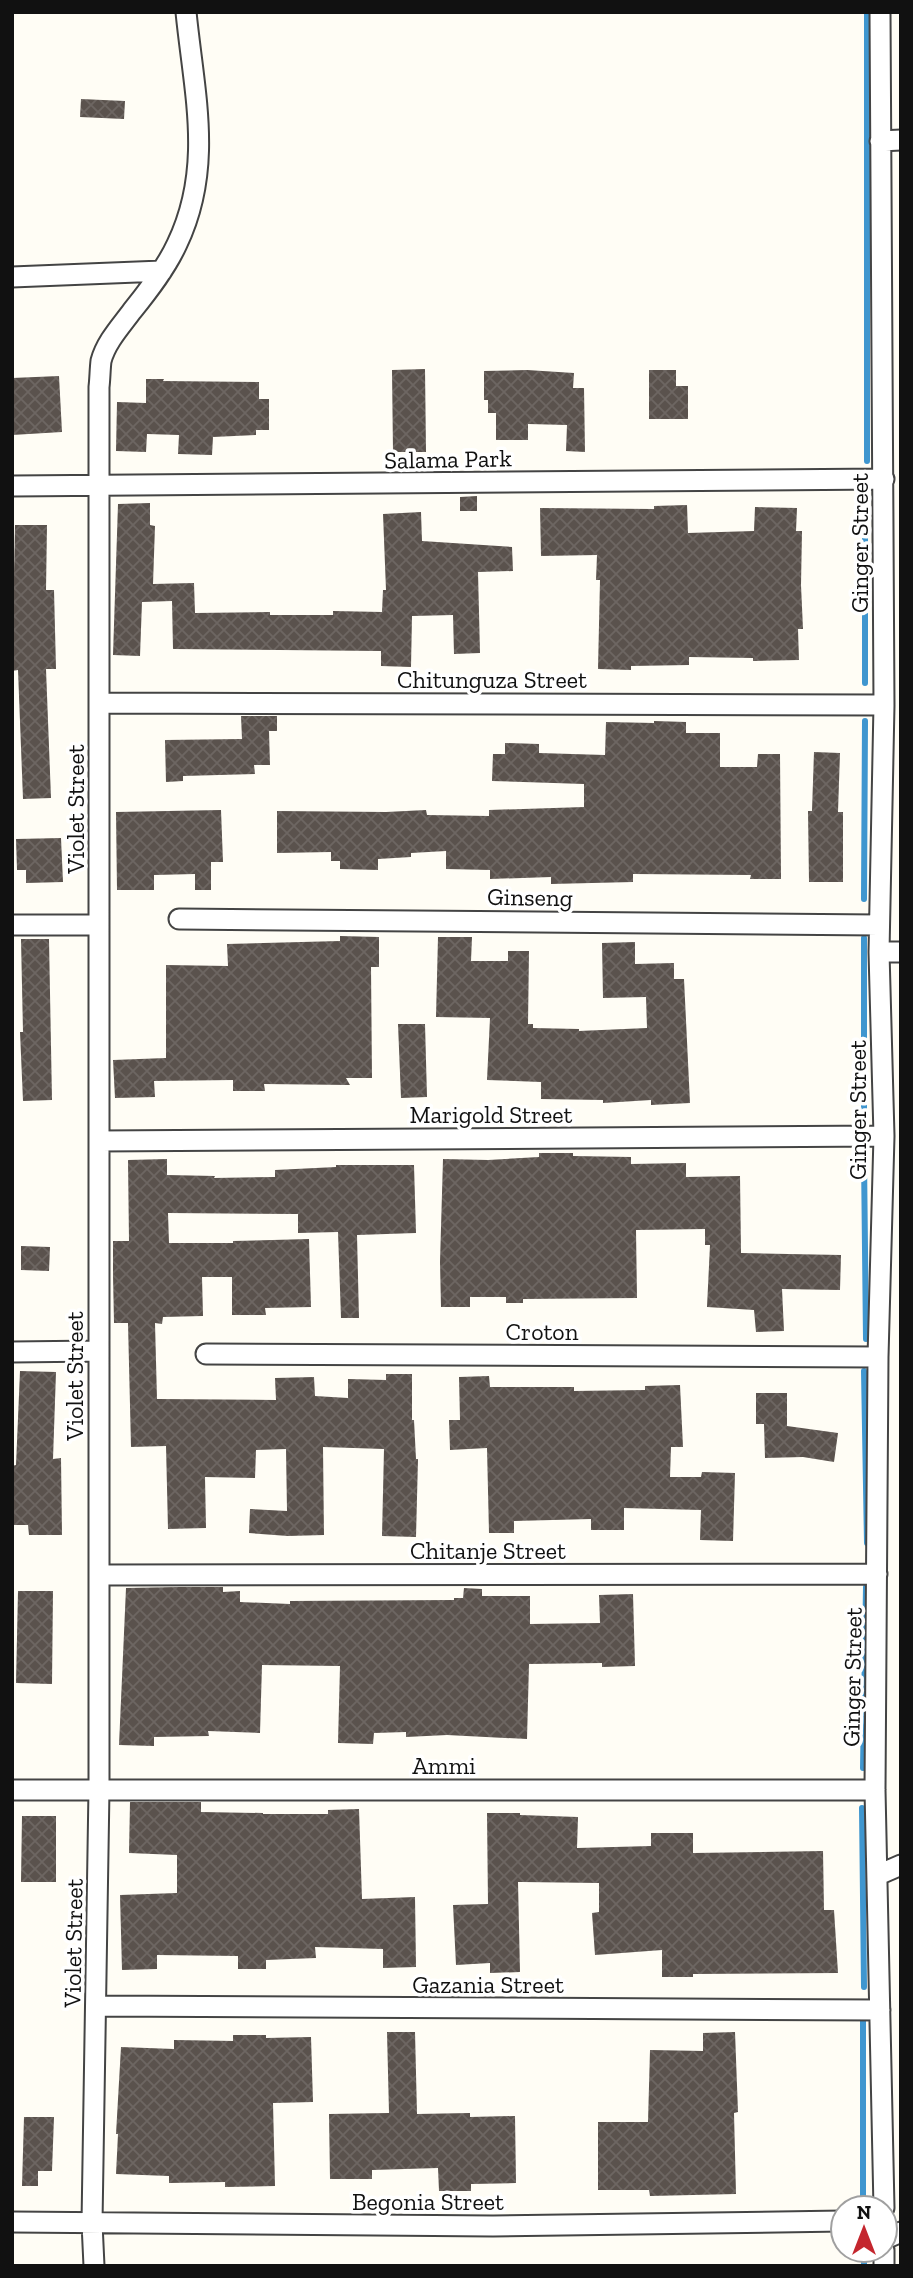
<svg xmlns="http://www.w3.org/2000/svg" width="913" height="2278" viewBox="0 0 913 2278" font-family="'Zilla Slab',serif">
  <defs>
    <pattern id="building-cross-hatch" width="8" height="8" patternUnits="userSpaceOnUse" patternTransform="scale(1.75)"><rect width="8" height="8" fill="#5a524d"/><path d="M0 0l8 8M0 8l8-8" fill="none" stroke="#6d6662"/></pattern>
  </defs>
  <rect width="100%" height="100%" fill="#fffdf5"/>
  <g fill="none" stroke-linecap="round" stroke-linejoin="round">
    <path stroke="#3f96cf" stroke-width="6" d="M867,12V461
      M865,499V683
      M864,899L865,721
      M864,1117V938
      M864,1158L866,1339
      M864,1371L867,1543
      M863,1768L866,1587
      M862,1808L864,1987
      M863,2021V2203
      M864,2250V2266"/>
  </g>
  <path fill="url(#building-cross-hatch)" d="M81,99L125,101L124,119L80,117Z
    M425,369L426,452H393L392,370Z
    M527,370L574,373L573,388H584L585,452L566,451L567,425L528,424V440H496V413H488V400H484V371Z
    M649,370H676V386H688V419H649Z
    M59,376L62,432L12,435V378Z
    M146,379H164L163,381L259,382V399H269V430H256V435L213,437L212,455L178,454L179,435L147,434L146,452L116,451L117,402L146,403Z
    M477,496V511H460V497Z
    M150,503V525L155,526L153,584L194,583L195,613L270,612V615H333V611L382,612L383,590H386L383,514L421,512L422,541L512,547L513,571L478,572L480,653L454,654L453,615L412,616L411,667L381,666V651L173,649L172,601L142,602L140,656L113,655L118,504Z
    M687,505L688,533L754,531L755,507L797,508L796,531H802L801,585L803,629H798L799,660L753,661V658L689,657V665L631,666V670L598,669L600,580H596L597,555L541,556L540,508L654,509V506Z
    M15,525H47L46,590H54L56,669H46L51,798L23,799L18,670L12,671Z
    M241,716H277V731H269L270,765H254L255,774L183,776V781L166,782L165,740L242,739Z
    M654,721L686,722V733H720V767H757L758,754H780L781,879H750L751,875L633,874V882L551,884V877L490,879V870L446,869V851L411,853V857L378,859V870L340,869V861H331V852L277,853V811L386,812L426,810L427,815L489,816V810L584,807V784L492,781L493,754H505V743L539,744V753L605,755L606,722L654,723Z
    M814,752L840,753L838,812H843V882H809L808,811H812Z
    M221,810L223,862H211V890H195V874L154,875V890H117L116,812Z
    M61,838L63,882L26,883V870H17L16,839Z
    M340,936L379,937V967H371L372,1078H346L350,1085L264,1084L265,1091H233V1080L154,1081L155,1097L115,1098L113,1060L166,1058V965L228,966L227,944L340,941Z
    M438,937H472L471,961H508V951H529L528,1024H533V1028L579,1029V1031L647,1028L646,997L603,998L602,943L635,942V964L674,963V979H684L690,1103L651,1105V1100L603,1103V1100L541,1099V1082L487,1080L490,1018L436,1017Z
    M21,939H49L52,1100L23,1101L20,1032H23Z
    M398,1024H425L427,1097L401,1098Z
    M539,1153H573V1156L631,1157V1164L686,1163V1177L740,1176L741,1253L841,1255L840,1290L782,1289L784,1331L756,1332L754,1310L707,1307L710,1245H705V1229L636,1230L637,1298L523,1299V1303H506V1297H470V1307H441L440,1262L443,1159L488,1160L539,1157Z
    M167,1159V1175L215,1176L214,1178L275,1177V1170L336,1167V1165H414L416,1233L357,1235L359,1318H341L338,1232L298,1233V1214L168,1213L169,1243H233V1241L309,1239L311,1307L265,1308L266,1315H232V1277H202L203,1316L163,1317L162,1324L155,1323L157,1399L276,1400L275,1378L314,1377L315,1396L348,1398V1379L386,1380V1374H412V1420H414L416,1459H418L416,1537L382,1536L384,1449L323,1447L324,1535L288,1536L249,1533L250,1509L287,1511L286,1449L256,1450L255,1478L205,1477L206,1528L168,1529L166,1446L131,1447L128,1323H114L113,1275V1241H129L128,1160Z
    M21,1246L50,1247L49,1271L21,1270Z
    M20,1371L56,1372L53,1459L61,1458L62,1535H29L28,1525H12V1466L16,1465Z
    M489,1376L490,1387H574V1391L645,1390V1386L680,1385L683,1447H671L670,1477H701L702,1472L735,1473L733,1541L700,1540L701,1510L624,1508V1530H591V1519L514,1521V1533H489L487,1448L450,1450L449,1420H460L459,1377Z
    M756,1393H787V1426L838,1433L834,1462L803,1457L765,1458L764,1424H756Z
    M178,1587H223V1592L240,1591V1602L290,1604V1601L454,1600V1598H463L464,1588L482,1589V1596H530V1624L600,1623L599,1595L633,1594L635,1666L602,1667V1663L529,1664L527,1739L447,1735L406,1737V1732L374,1733L373,1744L338,1743L340,1666L262,1665L260,1733L208,1731L209,1736L154,1737V1746L119,1745L126,1588Z
    M18,1591H53L52,1684L16,1683Z
    M130,1802H201V1812L263,1813V1814H328V1810L359,1809L362,1899L415,1897L416,1967L383,1968V1949L315,1947L316,1958L266,1960V1969H238V1956L157,1955V1969L122,1970L120,1895L177,1893V1855L129,1853Z
    M487,1813H520V1815L578,1817L577,1848L651,1846V1833H693V1853L823,1851L824,1910H834L838,1973L693,1974V1977H662V1950L595,1955L592,1913L599,1912V1883L522,1882H518L520,1972L490,1973V1963L456,1965L453,1905L488,1904Z
    M22,1816H56V1882H21Z
    M387,2032H415L417,2114L470,2113V2117L515,2116L516,2183L471,2184V2191H439L438,2168L372,2170V2179H330L329,2114L389,2113Z
    M735,2032L738,2112L734,2113L736,2194L650,2196L649,2190H598V2122H648L650,2050L703,2051V2033Z
    M233,2035H266V2038L311,2037L313,2102L273,2103L275,2186L225,2187V2182L169,2183V2176L116,2174L118,2134H116L121,2047L174,2049V2040L233,2041Z
    M24,2117H54L52,2171H38V2186H22Z"/>
  <g fill="none" stroke-linecap="round" stroke-linejoin="round">
    <g stroke="#444" stroke-width="23">
      <path id="minor" d="M880,12L884,705L879,952L884,1136L878,1357L875,1790L884,2208
        M880,141L901,140
        M12,277L162,271
        M12,486L884,479
        M100,703L884,705
        M179,919L879,925
        M12,925H99
        M879,952H901
        M99,1141L884,1136
        M12,1352L98,1351
        M206,1354L878,1357
        M99,1575L877,1574
        M12,1790H875
        M878,1875L901,1865
        M96,2006L880,2010
        M12,2222L493,2226L843,2221
        M885,2239L901,2232
        M94,2266L92,2223L99,1789V387C100,379 100,369 101,361C106,342 121,326 132,311C149,290 166,268 177,244C214,167 194,93 186,12
        M884,2266V2250"/>
    </g>
    <use href="#minor" stroke="#fff" stroke-width="19"/>
  </g>
  <g text-anchor="middle" dominant-baseline="central" stroke-width="7" stroke-linejoin="round" paint-order="stroke">
    <g font-size="24" fill="#111" stroke="#fff">
      <text transform="translate(448 459) rotate(-1)">Salama Park</text>
      <text transform="translate(859 543) rotate(-90)">Ginger Street</text>
      <text x="492" y="679">Chitunguza Street</text>
      <text transform="translate(75 809) rotate(-90)">Violet Street</text>
      <text transform="translate(530 897) rotate(1)">Ginseng</text>
      <text transform="translate(857 1110) rotate(-90)">Ginger Street</text>
      <text x="491" y="1114">Marigold Street</text>
      <text x="542" y="1331">Croton</text>
      <text transform="translate(74 1376) rotate(-90)">Violet Street</text>
      <text x="488" y="1550">Chitanje Street</text>
      <text transform="translate(852 1677) rotate(-89)">Ginger Street</text>
      <text x="444" y="1765">Ammi</text>
      <text transform="translate(73 1943) rotate(-89)">Violet Street</text>
      <text x="488" y="1984">Gazania Street</text>
      <text x="428" y="2201">Begonia Street</text>
    </g>
  </g>
  <rect width="913" height="2278" fill="none" stroke="#111111" stroke-width="28"/>
  <g transform="translate(864 2229)"><circle r="33" fill="#ffffff" stroke="#a0a0a0" stroke-width="2"/>
  <path d="M0-5L12 26L0 18L-12 26Z" fill="#c4262e"/>
  <text y="-10" font-size="19" font-weight="bold" text-anchor="middle" fill="#111111">N</text>
  </g>
</svg>
